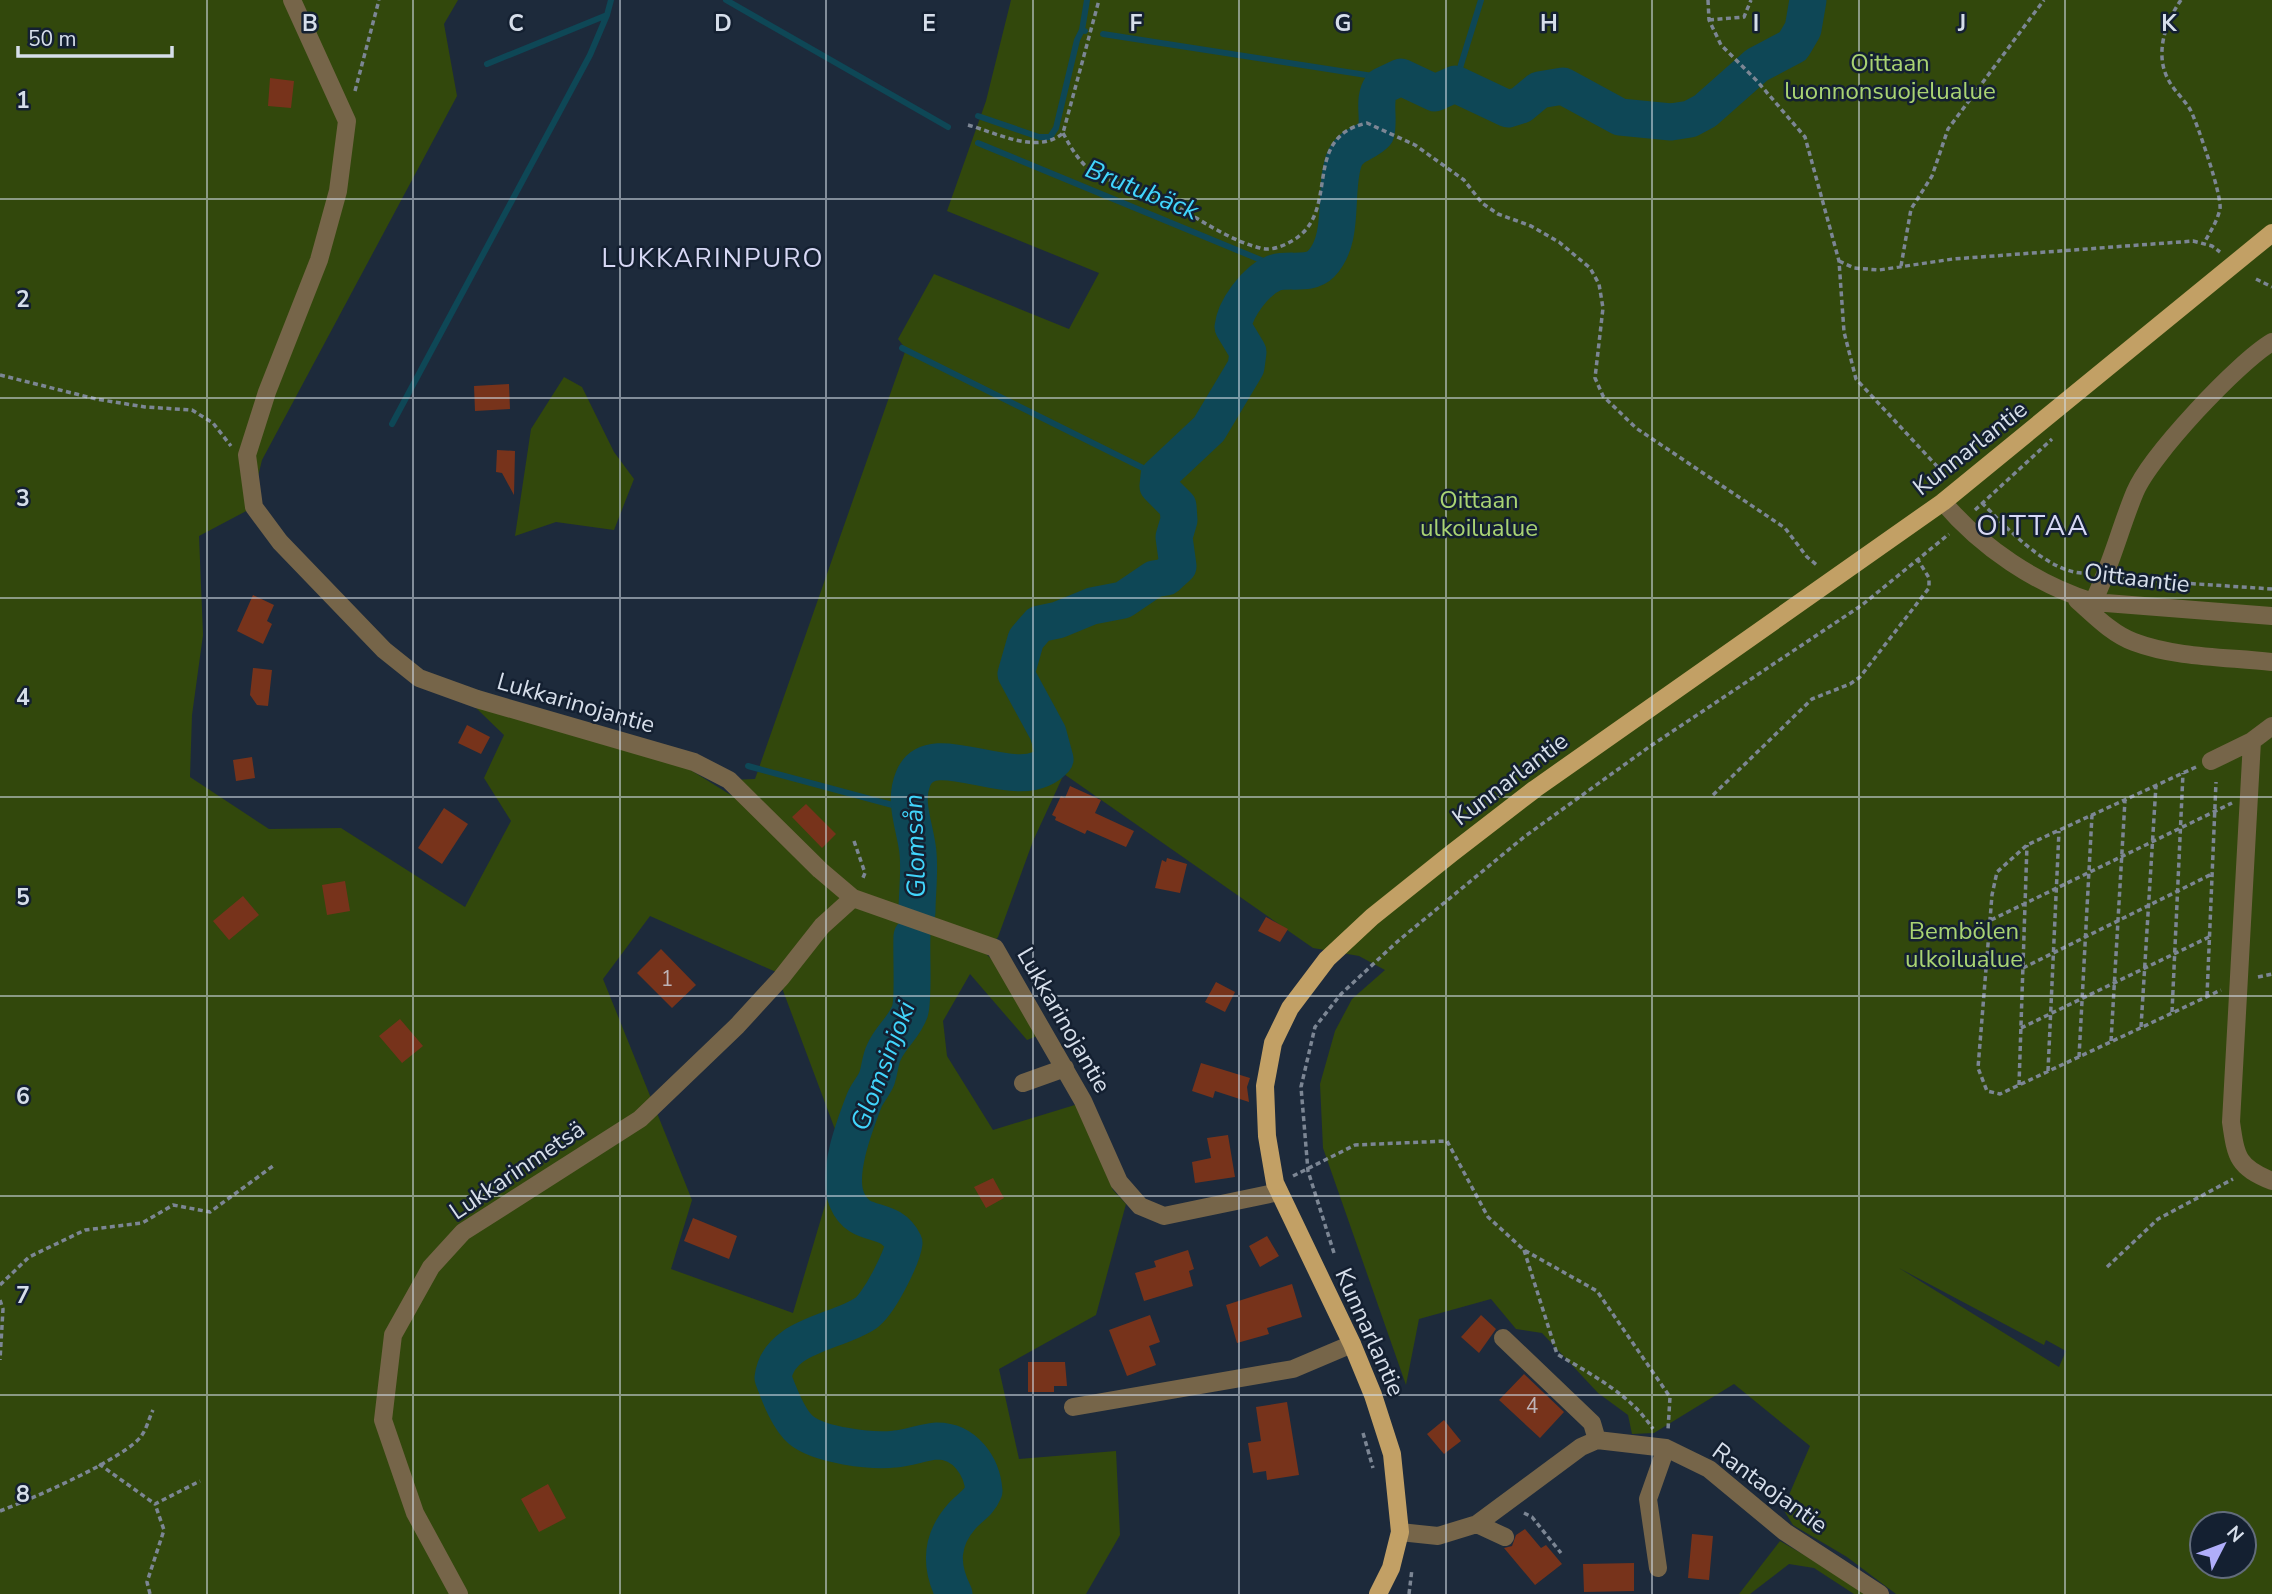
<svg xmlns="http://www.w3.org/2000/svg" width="2272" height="1594" viewBox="0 0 2272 1594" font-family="'Nunito Sans',sans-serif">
  <rect width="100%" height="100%" fill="#1d2a3b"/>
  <path fill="#32480c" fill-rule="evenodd" d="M0,0H458L444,24L457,96L262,460L250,509L199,536L203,635L192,715L190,777L269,829L341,828L465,907L511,821L484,778L504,735L475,707L689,769L758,812L729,780L755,779L906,349L898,339L934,274L1069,329L1099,273L947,211L986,101L1011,0H2272V1594H1896L1847,1557L1793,1525L1783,1509L1810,1446L1734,1384L1654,1433L1632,1434L1628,1415L1598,1393L1542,1333L1516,1329L1491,1299L1419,1319L1406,1385L1323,1148L1320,1084L1335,1031L1352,999L1385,970L1359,956L1313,948L1064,774L1033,841L998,937L985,953L1007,974L1040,1035L1027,1040L970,974L943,1021L947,1056L993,1130L1078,1104L1113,1190L1126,1204L1096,1315L999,1369L1019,1459L1116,1451L1120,1535L1086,1594H0ZM650,916L776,972L842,1148L793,1313L671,1269L692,1200L603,979ZM1899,1268L2044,1345L2046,1340L2066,1351L2059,1367ZM2202,1524H2244V1566H2202Z
    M564,377L582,387L614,452L634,479L614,530L556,522L515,536L531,429Z
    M1780,1541L1860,1587L1869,1594H1854L1814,1568L1789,1564L1750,1594H1739Z"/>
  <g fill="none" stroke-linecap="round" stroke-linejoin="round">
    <path stroke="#0e4756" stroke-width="6" d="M726,0L948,127
      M1082,30L1087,0
      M1103,34L1392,79
      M487,64L607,15L611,0
      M1455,84L1481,0
      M978,116L1039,137H1050L1056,128L1077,40L1082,30L1085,31
      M978,143L1290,272
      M902,348L1159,476
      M392,424L590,55L607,15
      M748,766L911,810"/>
    <path stroke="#0e4756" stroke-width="37" d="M917,912C917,893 920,872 918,853C916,829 903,803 913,779C932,732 1019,800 1055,759L1048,733L1016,674L1026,639L1039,624L1058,620L1092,606L1123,600L1154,579L1166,577L1178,566L1174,537L1179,520L1178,506L1158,486L1159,476L1209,429L1246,367L1248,352L1233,327C1235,309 1255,281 1274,273C1289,268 1309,276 1321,264C1346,238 1333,191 1344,160C1350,144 1366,144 1376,133C1380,117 1372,99 1382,86L1401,77L1435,93L1455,84L1508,109L1521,105L1539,90L1563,86L1620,117L1671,122L1690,119L1705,111L1757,65L1793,46L1803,29L1808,0
      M912,936C911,954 914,997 910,1011C904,1028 891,1036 884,1052C880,1060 880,1069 877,1078C874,1086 867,1093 864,1101C854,1127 836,1174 847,1200C860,1231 889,1213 904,1243C902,1258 879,1304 866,1313C837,1333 778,1335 773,1378C779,1394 788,1419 801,1430C819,1445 872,1452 895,1449C909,1448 923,1442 937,1441C965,1441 982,1466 984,1491C979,1503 970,1507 962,1516C940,1541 940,1566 954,1594"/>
  </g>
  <path fill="#77331b" d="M270,78L294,81L291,108L268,106Z
    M509,384L510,409L475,411L474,386Z
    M497,450L515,451L514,495L502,473L496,472Z
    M253,595L274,605L267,621L272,624L263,644L237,631Z
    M253,668L272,670L268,706L257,705L250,695Z
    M467,725L490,737L481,754L458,743Z
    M252,757L255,778L236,781L233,760Z
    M1070,786L1101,800L1095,813L1134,831L1126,847L1087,830L1085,834L1055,820L1056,817L1052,815L1061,796L1065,798Z
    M806,804L836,834L822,848L792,817Z
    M444,808L468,824L442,864L418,848Z
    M1167,858L1187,864L1180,893L1155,888L1162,860L1166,862Z
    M345,881L350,911L327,915L322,885Z
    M243,896L259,915L229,940L213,921Z
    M1266,917L1288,929L1280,942L1258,931Z
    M661,949L696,985L672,1008L637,973Z
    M1216,982L1235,992L1225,1012L1205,1002Z
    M400,1019L423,1046L402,1063L379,1036Z
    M1201,1063L1250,1078L1247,1087L1249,1102L1215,1091L1213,1098L1192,1091Z
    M1228,1135L1235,1177L1195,1183L1192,1162L1211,1158L1207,1138Z
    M993,1178L1004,1198L986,1208L974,1187Z
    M693,1218L737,1236L729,1259L684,1241Z
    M1267,1236L1279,1256L1260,1267L1249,1246Z
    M1188,1250L1194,1269L1189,1271L1193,1286L1144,1301L1135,1273L1156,1267L1154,1261Z
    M1292,1284L1302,1317L1267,1328L1269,1334L1237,1343L1226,1305Z
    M1150,1315L1160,1342L1149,1346L1156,1365L1127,1376L1109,1330Z
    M1481,1315L1496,1329L1479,1353L1461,1337Z
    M1028,1362H1065L1067,1386H1054V1392H1028Z
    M1524,1374L1564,1412L1540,1438L1499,1400Z
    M1287,1402L1299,1475L1267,1480L1266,1471L1253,1473L1248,1443L1261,1441L1256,1407Z
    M1444,1420L1461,1441L1444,1454L1427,1434Z
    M548,1484L566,1518L539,1532L521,1499Z
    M1525,1529L1541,1548L1546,1545L1562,1564L1535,1585L1504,1548L1512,1546L1516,1535Z
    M1692,1534L1713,1536L1709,1580L1688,1578Z
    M1634,1563V1591L1584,1592L1583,1564Z"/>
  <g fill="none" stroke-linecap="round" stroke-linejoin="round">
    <path stroke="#7c8694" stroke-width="3.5" stroke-dasharray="5 3.5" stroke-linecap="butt" d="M1708,0L1709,20L1721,45L1757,81L1805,137L1839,261L1844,332L1856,379L1947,477
      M2181,0C2165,23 2154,55 2169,81C2175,92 2185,100 2191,111C2198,126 2222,195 2220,209C2217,222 2210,232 2204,243
      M1709,20L1744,17L1751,0
      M355,91L379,0
      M968,125C997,133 1038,155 1063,133L1099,0
      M1063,133C1072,150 1080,163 1095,174C1107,182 1135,186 1150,193C1187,209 1221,238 1260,248C1270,251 1281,247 1290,242C1344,214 1298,138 1367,123L1415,145L1464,180L1482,203L1498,214L1531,226L1559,242L1590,268L1599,284L1603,308L1595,378L1603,396L1636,428L1785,528L1807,557L1818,566
      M1839,261L1854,268L1879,270L1953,259L2193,241L2212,246L2220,252
      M1901,266L1911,209L1932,176L1948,129L2044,0
      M2256,279L2272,287
      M0,375L96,399L145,407L192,410L213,423L231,446
      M1982,503C2006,527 2049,574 2085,573
      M1975,510L2052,439
      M2123,579L2272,589
      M2196,767L2027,845L1997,872L1992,895L1978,1068L1987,1091L2000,1094L2221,990
      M1713,795L1812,699L1850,684L1860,677L1929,588V578L1918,560
      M854,841L865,873L862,880
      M1991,920L2232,803
      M2023,968L2212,874
      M2258,977L2272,974
      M2207,996L2216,782
      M2172,1012L2183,773
      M2141,1027L2156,785
      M2021,1028L2209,937
      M2111,1041L2125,800
      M2079,1057L2092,815
      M2048,1071L2059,831
      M2019,1085L2027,845
      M1293,1176L1355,1145L1447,1141L1488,1217L1524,1250L1597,1291L1670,1397L1668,1430
      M1524,1250L1557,1354C1592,1375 1630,1394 1653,1429
      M1334,1253L1308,1171L1301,1087L1315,1027L1341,994L1398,941L1524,837L1649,747L1862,605L1949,534
      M2107,1267L2158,1219L2233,1179
      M0,1285L29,1257L85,1230L142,1223L173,1205L210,1212L273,1166
      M0,1300L3,1309L0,1360
      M1363,1433L1373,1468
      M99,1464L155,1504L200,1481
      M0,1511C29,1500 127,1458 142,1435C147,1428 149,1418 153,1410
      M1524,1513L1532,1517L1561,1553
      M150,1594L147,1582L164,1530L155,1504
      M1409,1594L1412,1569"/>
    <path stroke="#766549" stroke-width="18" d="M292,0L347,121L338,191L319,260L267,392L247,455L254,507L280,542L384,650L419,678L477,699L694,762L729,780L820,870L853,898L995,948L1083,1101L1119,1182L1140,1206L1164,1216L1279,1192
      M1943,502C1982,548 2036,584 2093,602L2272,616
      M2077,600C2094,615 2112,634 2134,642C2176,658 2228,657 2272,662
      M2093,602C2111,566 2120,528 2135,492C2150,456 2238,362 2272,342
      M2252,741L2231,1122C2236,1158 2238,1167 2272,1181
      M2211,761L2252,741L2272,726
      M1023,1083L1065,1068
      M1503,1338L1592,1423L1597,1440
      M1073,1407L1293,1369L1352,1344
      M1477,1524L1505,1537
      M1400,1532L1438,1536L1477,1524L1581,1447L1597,1440L1666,1448L1709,1469L1785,1532L1880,1594
      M1658,1568L1648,1499L1666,1448
      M459,1594L415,1513L383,1420L393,1335L431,1267L463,1232L640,1119L737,1026L781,978L822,926L853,898"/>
    <path stroke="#c2a065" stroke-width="18" d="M1378,1594L1391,1568L1400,1532L1392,1454L1373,1395L1352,1344L1275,1183L1267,1136L1265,1086L1273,1043L1290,1008L1327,959L1372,917L1452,853L1535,789L1943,502L2272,233"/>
  </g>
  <path fill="none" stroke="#d6deea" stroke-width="2" stroke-opacity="0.55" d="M207,0V1594M413,0V1594M620,0V1594M826,0V1594M1033,0V1594M1239,0V1594M1446,0V1594M1652,0V1594M1859,0V1594M2065,0V1594M0,199H2272M0,398H2272M0,598H2272M0,797H2272M0,996H2272M0,1196H2272M0,1395H2272"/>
  <g text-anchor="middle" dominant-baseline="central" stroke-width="5" stroke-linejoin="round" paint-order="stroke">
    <g font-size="21" fill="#beb3b6">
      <text x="667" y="979">1</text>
      <text x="1532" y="1406">4</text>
    </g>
    <g font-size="24" fill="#a9d373" stroke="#142031">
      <text x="1890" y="63">Oittaan<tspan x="1890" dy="28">luonnonsuojelualue</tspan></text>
      <text x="1479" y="500">Oittaan<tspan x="1479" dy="28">ulkoilualue</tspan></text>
      <text x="1964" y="931">Bembölen<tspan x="1964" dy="28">ulkoilualue</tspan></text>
    </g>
    <g font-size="24" fill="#d6deea" stroke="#142031">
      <text transform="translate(1970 448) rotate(-38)">Kunnarlantie</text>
      <text transform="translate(2137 578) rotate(7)">Oittaantie</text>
      <text transform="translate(576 703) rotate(16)">Lukkarinojantie</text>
      <text transform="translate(1510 779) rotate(-37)">Kunnarlantie</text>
      <text transform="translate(1064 1020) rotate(60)">Lukkarinojantie</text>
      <text transform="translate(517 1170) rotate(-34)">Lukkarinmetsä</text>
      <text transform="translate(1370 1332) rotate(66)">Kunnarlantie</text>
      <text transform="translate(1770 1488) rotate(36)">Rantaojantie</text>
    </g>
    <g font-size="26" font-style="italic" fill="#41d5fc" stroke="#142031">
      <text transform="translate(1142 190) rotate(22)">Brutubäck</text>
      <text transform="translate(915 846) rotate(-92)">Glomsån</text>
      <text transform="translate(883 1066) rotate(-69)">Glomsinjoki</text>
    </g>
    <g font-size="26" letter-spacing="2" fill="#d7d8f5" stroke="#142031">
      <text x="713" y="258">LUKKARINPURO</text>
    </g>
    <g font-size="28" letter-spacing="2" fill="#d7d8f5" stroke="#142031">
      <text x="2033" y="526">OITTAA</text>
    </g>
  </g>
  <g font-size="23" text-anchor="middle" font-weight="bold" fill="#d6deea" stroke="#142031" stroke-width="5" stroke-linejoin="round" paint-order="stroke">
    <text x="310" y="31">B</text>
    <text x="516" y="31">C</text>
    <text x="723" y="31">D</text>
    <text x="929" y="31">E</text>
    <text x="1136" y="31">F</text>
    <text x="1343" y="31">G</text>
    <text x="1549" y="31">H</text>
    <text x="1756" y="31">I</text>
    <text x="1962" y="31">J</text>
    <text x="2169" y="31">K</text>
    <text x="23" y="108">1</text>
    <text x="23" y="307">2</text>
    <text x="23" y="506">3</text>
    <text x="23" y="705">4</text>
    <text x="23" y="905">5</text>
    <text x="23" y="1104">6</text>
    <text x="23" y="1303">7</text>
    <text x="23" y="1502">8</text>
  </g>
  <g transform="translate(2223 1545) rotate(48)"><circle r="33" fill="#142031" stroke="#626c7b" stroke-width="2"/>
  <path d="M0-5L12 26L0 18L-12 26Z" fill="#b0aefa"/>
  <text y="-10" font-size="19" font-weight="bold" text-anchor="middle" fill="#d6deea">N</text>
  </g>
  <path d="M18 46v10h154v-10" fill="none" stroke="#d6deea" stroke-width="3.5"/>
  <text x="28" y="46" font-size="21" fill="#d6deea" stroke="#142031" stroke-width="5" paint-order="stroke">50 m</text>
</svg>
